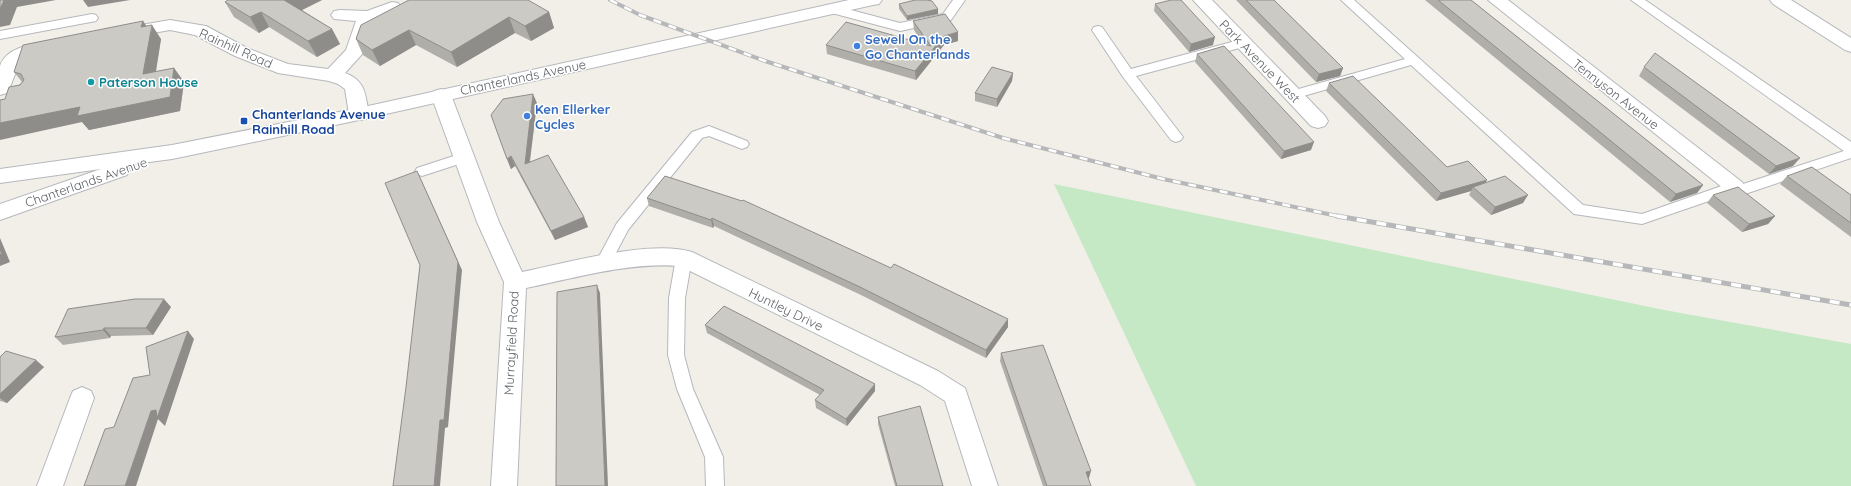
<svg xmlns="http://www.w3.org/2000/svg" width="1851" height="486" viewBox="0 0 1851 486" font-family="Quicksand,sans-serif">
  <rect width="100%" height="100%" fill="#f1efe8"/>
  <path fill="#c5e8c5" d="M1054,184L1664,310L1851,344V486H1196Z"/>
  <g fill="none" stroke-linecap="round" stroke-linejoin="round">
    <g stroke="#b5b8bc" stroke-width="2">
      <path id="service" d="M953,0H965L951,20L900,31L828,12L826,9L832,5L900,23L943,14Z
        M1341,0H1354L1583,205L1642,214L1730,183L1735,182L1743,184L1844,151L1631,0H1645L1851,142V158L1748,193L1743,194L1735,192L1642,224L1574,214L1411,65L1293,99L1288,98L1286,95L1288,92L1405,59Z
        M92,14L96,15L98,18L96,21L0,39V31Z
        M1098,26L1102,27L1131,69L1243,39L1247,40L1249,43L1247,46L1136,76L1183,137L1181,140L1176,142L1171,140L1123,77L1092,30L1094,27Z
        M709,126L747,141L749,144L747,147L742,149L709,136L702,138L628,230L608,268L603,270L598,268L595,264L617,223L692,132Z
        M463,153L468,155L470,158L468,161L422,176L417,174L415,171L417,168Z
        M684,252L689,254L692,258L685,298L684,355L693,389L723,457L724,486H706L705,457L677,389L668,355L669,298L676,258L679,254Z"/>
    </g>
    <g stroke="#b5b8bc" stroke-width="2">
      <path id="minor" d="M1193,0H1212L1325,116L1328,121L1325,126L1318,128L1311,126Z
        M1488,0H1508L1742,182L1745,187L1742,192L1735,194L1728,192Z
        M1770,0H1791L1851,38V52L1845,50L1773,4Z
        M392,2L398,3L401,7C395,15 383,18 374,20L364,52L345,73C366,81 365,94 369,114L366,119L359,120L352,119L349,114L345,89L338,84L329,81L278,73L235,56L195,35L170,30L124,38L118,37L115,33L118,29L124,28L170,20L206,26L247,48L288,64L328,69L346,50L356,21L334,19L331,15L334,11L340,10L367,11Z
        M49,41L55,43L58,47L55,51C41,55 24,55 17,70C13,78 11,86 7,93L0,95C0,87 0,74 0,66C6,47 33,44 49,41Z
        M441,89L448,91L451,95L499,222L522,272C566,263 651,239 692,252L938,371L965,388L998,486H972L945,401L920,385L680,266C629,262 576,278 526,288L517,486H491L504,282L477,222L431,95L434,91Z
        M82,387L91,391L94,398L63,486H37L70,398L73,391Z"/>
    </g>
    <g stroke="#b5b8bc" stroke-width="2">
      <path id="tertiary" d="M849,0H882L879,4L873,5L359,120L172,159L127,165L130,170L127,175L0,220V204L101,169L0,183V169L172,145L359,108Z"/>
    </g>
    <use href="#service" fill="#fff" fill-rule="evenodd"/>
    <use href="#minor" fill="#fff" fill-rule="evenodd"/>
    <use href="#tertiary" fill="#fff" fill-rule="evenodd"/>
    <g stroke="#b6b7b8" stroke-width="4">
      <path id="rail-far1" d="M610,0L640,15L765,61L1003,138L1163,179L1342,217"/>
    </g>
    <g stroke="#b6b7b8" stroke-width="5">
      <path id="rail" d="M1337,216L1851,305"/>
    </g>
    <use href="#rail-far1" stroke="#fff" stroke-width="2.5" stroke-dasharray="8" stroke-linecap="butt"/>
    <use href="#rail" stroke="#fff" stroke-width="3.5" stroke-dasharray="10" stroke-linecap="butt"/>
  </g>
  <path fill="#afaea9" d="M322,0L302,10L332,29L340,44L317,57L269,27L259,33L234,17L225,2Z
    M1236,0H1274L1343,68L1340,76L1316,82Z
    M1425,0H1471L1703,185L1697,193L1670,202Z
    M899,4L938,9V14L907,20L899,9Z
    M1155,4L1213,45L1189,52L1154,11Z
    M549,12L554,28L531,41L515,33L457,67L416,45L380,66L363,55L356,39L361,25Z
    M143,21L146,26L161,39L156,72L174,68L184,82L180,111L89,130L82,122L5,99L22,82L14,72Z
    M913,21L958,41L944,45L916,80L827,54L826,45L923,44L914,30Z
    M1197,54L1311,150L1281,159L1195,62Z
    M1644,67L1793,166L1769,174L1639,76Z
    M1013,73L1012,81L997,107L975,101V93Z
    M1329,83L1447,167L1486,183L1523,203L1491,215L1469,195L1471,191L1436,201L1326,91Z
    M537,103L530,162L584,217L588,227L555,240L515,166L511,169L507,159Z
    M665,176L1008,327L986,358L861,295L714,226L713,228L649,206L647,198Z
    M1787,176L1851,195V237L1780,184Z
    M1713,195L1775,216L1768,224L1742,232L1707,203Z
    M171,307L153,335L111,336L110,338L63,345L55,337Z
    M705,325L875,391L847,426L816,408L815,400L820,395L707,333Z
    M1001,353L1089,478H1088L1091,486H1043L1000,361Z
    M0,357L44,367L7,403L0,401Z
    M878,417L943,486H895L878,424Z"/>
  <path fill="#8f8d8a" d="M4,0H56L17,7L10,25L0,27V9Z
    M83,0H130L88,7Z
    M284,0H322L292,15Z
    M938,9V14L907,20V16Z
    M261,12L269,27L259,33L250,17Z
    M549,12L554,28L531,41L525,26Z
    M509,17L515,33L457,67L451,52Z
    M143,21L151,33L152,25L161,39L153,88L143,74L141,27Z
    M332,29L340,44L317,57L308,41Z
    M409,30L416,45L380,66L372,50Z
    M958,32V41L944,45L916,80L915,71L944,36Z
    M1215,37L1213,45L1189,52L1191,44Z
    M174,68L184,82L180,111L89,130L82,122L0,140V123Z
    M1343,68L1340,76L1316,82L1319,74Z
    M1013,73L1012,81L997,107V99Z
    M533,94L537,103L528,174L525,164Z
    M1314,142L1311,150L1281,159L1284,151Z
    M511,156L515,166L511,169L507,159Z
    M1800,158L1793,166L1769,174L1776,166Z
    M417,171L462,270L448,427L445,428L440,486H434L440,420Z
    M1487,180L1483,188L1473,187L1471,191L1436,201L1441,193Z
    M1703,185L1697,193L1670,202L1676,194Z
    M1528,195L1523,203L1491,215L1495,207Z
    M1775,216L1768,224L1742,232L1749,224Z
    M584,217L588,227L555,240L551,231Z
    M712,218L714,226L713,228L711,220Z
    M0,238L10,262L0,266Z
    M597,285L600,293L608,486H605Z
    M164,299L171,307L153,335L146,328Z
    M1008,319V327L986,358V350Z
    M104,328L111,336L110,338L103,330Z
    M188,331L194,339L165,426L158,419L136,486H125L151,411Z
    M36,360L44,367L7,403L0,398V394Z
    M875,384V391L847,426L846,419Z
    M1091,471L1089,478L1084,479L1086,472Z"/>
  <path fill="#cccac5" stroke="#8f8d8a" d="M0,0H4L0,9Z
    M228,0H284L332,29L308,41L261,12L250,17L225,2Z
    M409,0H528L549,12L525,26L509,17L451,52L409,30L372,50L356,39L361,25Z
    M915,0H927L932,1L938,9L907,16L899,4Z
    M1171,0H1181L1215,37L1191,44L1155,4Z
    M1246,0H1274L1343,68L1319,74Z
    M1438,0H1471L1703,185L1676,194Z
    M945,14L958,32L944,36L915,71L826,45L846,22L931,46L913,21Z
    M143,21L141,27L152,25L143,74L174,68L170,97L77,116L80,107L0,123V100L5,99L9,87L20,85L24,80L21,74L14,72L23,45Z
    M1224,46L1314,142L1284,151L1197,54Z
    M1655,53L1800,158L1776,166L1644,67Z
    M992,67L1013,73L997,99L975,93Z
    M1353,76L1447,167L1468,161L1487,180L1441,193L1329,83Z
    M533,94L525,164L548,155L584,217L551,231L511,156L507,159L491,115L503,99Z
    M1812,167L1851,195V223L1787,176Z
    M417,171L458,262L444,420H440L434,486H393L406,387L420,265L385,183Z
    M665,176L742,201L743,200L891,268L894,264L1008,319L986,350L860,287L712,218L711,220L647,198Z
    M1505,176L1528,195L1495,207L1473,187Z
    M1738,187L1775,216L1749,224L1713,195Z
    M0,249L2,254L0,255Z
    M597,285L605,486H556L557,292Z
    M135,299H164L146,328H104L103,330L55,337L68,309Z
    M724,306L875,384L846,419L815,400L824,390L705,325Z
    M188,331L157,418L156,410L151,411L125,486H84L105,429L114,427L133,378L150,375L146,347Z
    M1043,345L1091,471L1086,472L1091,486H1047L1001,353Z
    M6,351L36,360L0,394V357Z
    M920,406L943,486H897L878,417Z"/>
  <g fill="#3f7fe0" stroke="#fff" stroke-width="1.5">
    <circle cx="857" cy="46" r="4"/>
    <circle cx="527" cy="116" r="4"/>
  </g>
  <circle fill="#0f9aa8" stroke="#fff" stroke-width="1.5" cx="91" cy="82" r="4"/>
  <rect fill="#1a4fb4" stroke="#fff" stroke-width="1.5" x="240" y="117" width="8" height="8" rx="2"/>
  <g text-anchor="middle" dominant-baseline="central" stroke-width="3" stroke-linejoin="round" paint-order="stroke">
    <g font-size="13" font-weight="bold" fill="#366cbe" stroke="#fff" text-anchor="start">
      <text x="865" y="39">Sewell On the<tspan x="865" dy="15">Go Chanterlands</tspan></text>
      <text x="535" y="109">Ken Ellerker<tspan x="535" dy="15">Cycles</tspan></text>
    </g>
    <g font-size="13" fill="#5f6368" stroke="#fff">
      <text transform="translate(236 48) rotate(24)">Rainhill Road</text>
      <text transform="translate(1260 61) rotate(46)">Park Avenue West</text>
      <text transform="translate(523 77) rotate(-12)">Chanterlands Avenue</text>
      <text transform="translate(1616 94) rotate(38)">Tennyson Avenue</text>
      <text transform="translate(86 182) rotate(-19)">Chanterlands Avenue</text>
      <text transform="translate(786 309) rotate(26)">Huntley Drive</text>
      <text transform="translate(511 343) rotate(-87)">Murrayfield Road</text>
    </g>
    <g font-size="13" font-weight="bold" fill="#0d838f" stroke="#fff" text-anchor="start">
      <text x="99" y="82">Paterson House</text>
    </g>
    <g font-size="13" font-weight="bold" fill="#164399" stroke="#fff" text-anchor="start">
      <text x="252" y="114">Chanterlands Avenue<tspan x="252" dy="15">Rainhill Road</tspan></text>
    </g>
  </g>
</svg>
